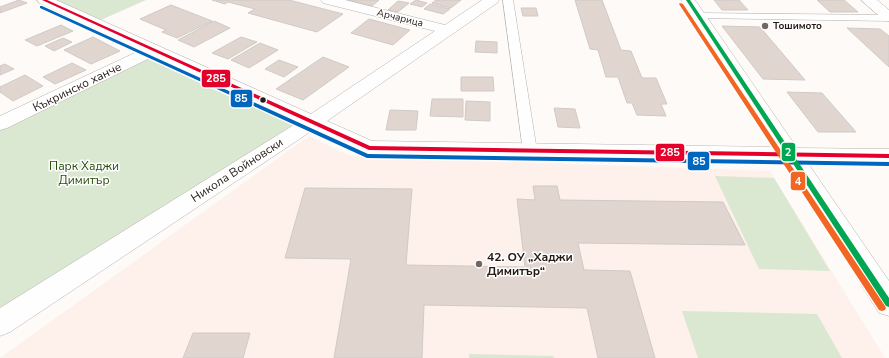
<svg xmlns="http://www.w3.org/2000/svg" width="889" height="358" viewBox="0 0 889 358" font-family="'Nunito Sans',sans-serif">
  <rect width="100%" height="100%" fill="#fdfaf8"/>
  <path fill="#fef0ea" d="M309,136L350,156L770,171L885,358H0Z"/>
  <path fill="#dae7d1" d="M44,0H146L94,23Z
    M154,50L312,122L0,323V124Z
    M715,176L774,178L830,271L759,269Z
    M682,311L817,314L842,358H698Z
    M469,354L553,356L554,358H469Z"/>
  <path fill="#e1d5d0" stroke="#d0cac6" d="M19,0L27,3L0,13V7Z
    M212,0H289L343,14L317,32L248,13L255,9L228,2L225,4Z
    M348,0H379L372,6Z
    M416,0L427,3L422,7L410,4Z
    M436,0H461L451,8L432,3Z
    M575,0H602L621,50L631,51L642,78H656L667,104H661L666,116L637,115L632,103H627L618,77H606L598,50L590,49Z
    M714,0H739L748,10H722Z
    M817,0H844L858,12H830Z
    M398,1L409,3L398,12L388,10Z
    M430,4L450,9L443,14L424,9Z
    M171,5L212,21L177,38L162,32L166,30L140,19Z
    M521,8H536L538,16H523Z
    M369,19L410,30L393,45L351,33Z
    M214,21L230,28L194,47L178,40Z
    M61,25L73,31L37,46L25,40Z
    M722,26L760,27L805,80L763,79Z
    M847,28L880,29L889,36V67Z
    M93,37L120,51L91,64L64,50Z
    M241,37L257,42L228,59L212,53Z
    M63,38L72,42L54,51L45,46Z
    M476,41L497,42V53L475,52Z
    M260,43L278,50L249,68L231,60Z
    M323,57L349,67L303,100L276,89Z
    M279,60L298,67L284,77L265,69Z
    M72,63L86,70L55,84L43,77Z
    M5,64L14,69L0,75V66Z
    M25,75L43,86L13,101L0,92V87Z
    M461,77H493L494,91H461Z
    M787,92L822,93L856,132H818Z
    M432,99H463V117L430,116Z
    M466,101L490,102V121L465,120Z
    M554,108L575,109L580,128L558,127Z
    M390,110L418,111L416,130H386Z
    M533,186H557L560,200L723,202L745,245L578,243L584,270L630,271L655,358H598L587,308L424,305L422,358H334L351,259L285,258L305,188L412,189L406,265L525,267L517,199L535,200Z
    M193,333H250L243,358H183Z"/>
  <g fill="none" stroke-linecap="round" stroke-linejoin="round">
    <g stroke="#b7b1ae" stroke-width="1">
      <path id="lane" d="M503,0H513L537,151L535,154L530,155L525,154L523,151Z
        M698,13L889,15V21L695,18L693,16Z"/>
    </g>
    <g stroke="#b7b1ae" stroke-width="1">
      <path id="street" d="M37,0H56L311,114L435,31L323,3L321,0H345L445,25L482,0H499L497,3L327,121L372,141L774,147L681,0H695L797,148L889,149V163L807,162L889,281V316L879,313L783,161L369,155L313,130L10,332L0,336V308L297,123L154,56L7,128L0,130V116L141,50L39,3Z
        M861,0H877L889,10V21L884,20Z"/>
    </g>
    <use href="#lane" fill="#fffefe" fill-rule="evenodd"/>
    <use href="#street" fill="#fffefe" fill-rule="evenodd"/>
    <g stroke="#fff" stroke-width="3">
      <path id="bus-1" d="M42,0H47L370,146L889,154V158L369,150Z"/>
    </g>
    <g stroke="#fff" stroke-width="3">
      <path id="bus-2" d="M40,6H42L368,154L889,162V166L367,158L40,8Z"/>
    </g>
    <g stroke="#fff" stroke-width="3">
      <path id="bus-3" d="M686,0H690L889,298V307L886,306Z"/>
    </g>
    <g stroke="#fff" stroke-width="3">
      <path id="bus-4" d="M680,3L683,4L885,306L886,308L885,310L882,311L879,310L679,4Z"/>
    </g>
    <use href="#bus-1" fill="#e4002b" fill-rule="evenodd"/>
    <use href="#bus-2" fill="#0065bd" fill-rule="evenodd"/>
    <use href="#bus-3" fill="#00a651" fill-rule="evenodd"/>
    <use href="#bus-4" fill="#f26522" fill-rule="evenodd"/>
  </g>
  <g fill="#716865" stroke="#fff" stroke-width="1.5">
    <circle cx="765" cy="26" r="4"/>
    <circle cx="479" cy="264" r="4"/>
  </g>
  <circle fill="#251a16" stroke="#fff" stroke-width="1.5" cx="263" cy="100" r="3.5"/>
  <g text-anchor="middle" dominant-baseline="central" stroke-width="3" stroke-linejoin="round" paint-order="stroke">
    <g font-size="10" fill="#251a16" stroke="#fff">
      <text transform="translate(400 18) rotate(14)">Арчарица</text>
    </g>
    <g font-size="10" font-weight="bold" fill="#251a16" stroke="#fff" text-anchor="start">
      <text x="773" y="26">Тошимото</text>
    </g>
    <g font-size="12" fill="#251a16" stroke="#fff">
      <text transform="translate(77 87) rotate(-26)">Къкринско ханче</text>
      <text transform="translate(237 170) rotate(-33)">Никола Войновски</text>
    </g>
    <g font-size="12" fill="#254c07" stroke="#fff">
      <text x="84" y="166">Парк Хаджи<tspan x="84" dy="14">Димитър</tspan></text>
    </g>
    <g font-size="12" font-weight="bold" fill="#251a16" stroke="#fff" text-anchor="start">
      <text x="487" y="257">42. ОУ „Хаджи<tspan x="487" dy="14">Димитър“</tspan></text>
    </g>
  </g>
  <g stroke="#fff" stroke-width="1.5">
    <rect x="201" y="69" width="30" height="19" rx="4" fill="#e4002b"/>
    <rect x="230" y="89" width="23" height="19" rx="4" fill="#0065bd"/>
    <rect x="781" y="142" width="15" height="20" rx="4" fill="#00a651"/>
    <rect x="655" y="143" width="30" height="19" rx="4" fill="#e4002b"/>
    <rect x="687" y="151" width="23" height="20" rx="4" fill="#0065bd"/>
    <rect x="790" y="171" width="16" height="20" rx="4" fill="#f26522"/>
  </g>
  <g font-size="11" text-anchor="middle" font-weight="bold" fill="#fff">
    <text x="216" y="82">285</text>
    <text x="241" y="102">85</text>
    <text x="788" y="156">2</text>
    <text x="670" y="156">285</text>
    <text x="699" y="165">85</text>
    <text x="798" y="185">4</text>
  </g>
</svg>
